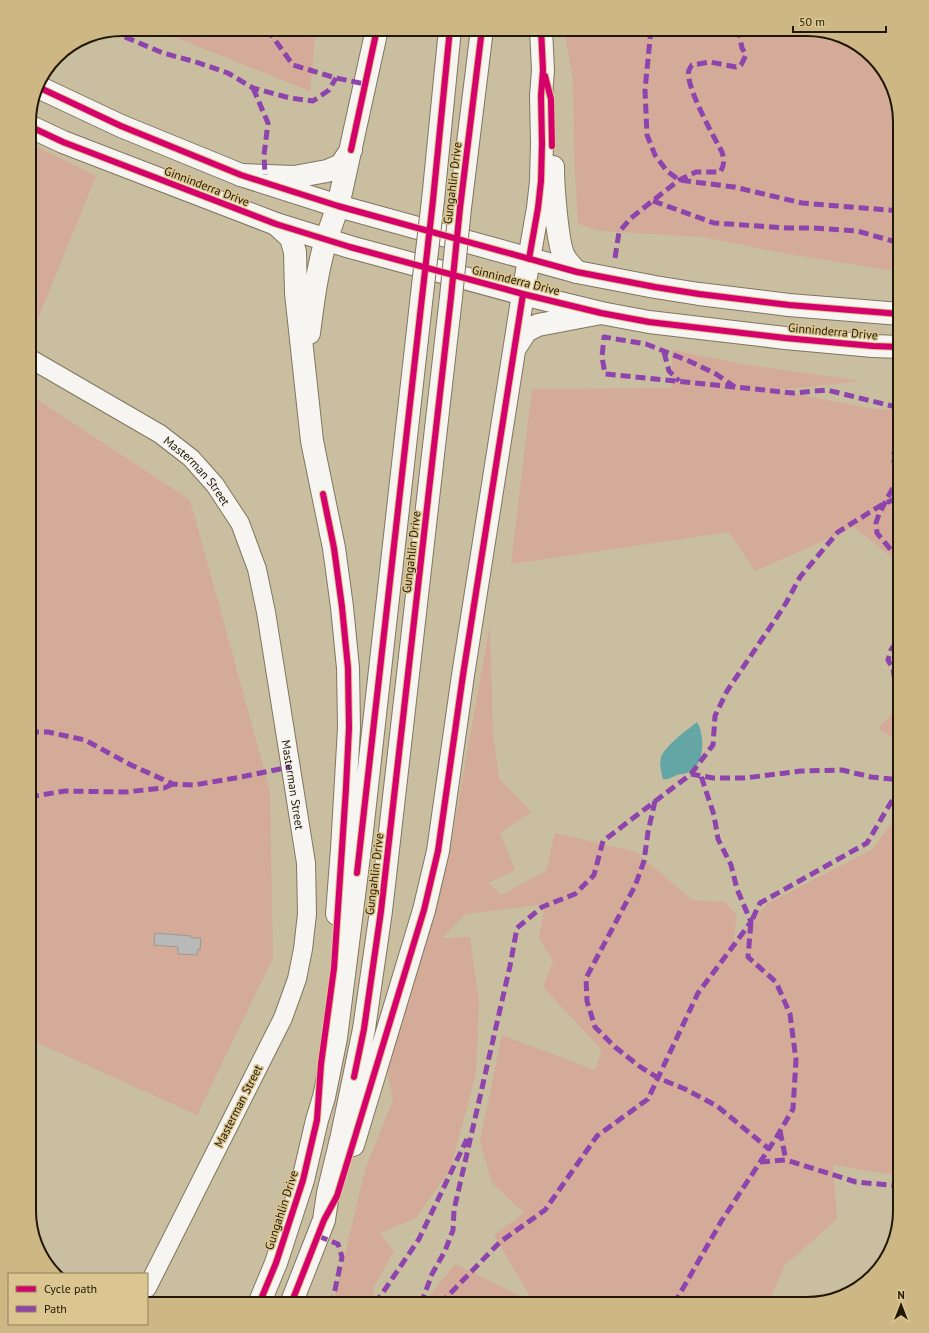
<svg xmlns="http://www.w3.org/2000/svg" width="929" height="1333" viewBox="0 0 929 1333" font-family="'PT Sans',sans-serif">
  <rect width="100%" height="100%" fill="#cabea1"/>
  <path fill="#d4aa98" d="M154,29H316L310,91Z
    M564,29H813L854,42L887,75L900,122V272L788,254L704,237L601,231L578,224L574,152L573,80Z
    M29,143L96,176L29,341Z
    M672,350L748,365L862,381L777,390L873,409L900,410V564L854,527L755,571L729,532L511,564L532,389L672,388Z
    M29,394L190,500L270,791L273,958L197,1115L29,1039Z
    M490,624L493,734L499,778L531,812L500,833L515,870L488,883L501,895L546,871L555,833L636,852L692,900L725,902L737,916L733,944L767,904L873,849L900,811V1176L833,1165L837,1219L785,1265L768,1304H423L455,1264L534,1303L494,1235L524,1213L492,1183L480,1141L502,1035L595,1070L602,1050L543,987L553,961L539,938L545,904L466,914L442,938L470,937L479,1000L476,1074L450,1170L416,1218L380,1233L394,1251L373,1288L375,1304H333L365,1170L393,1100L387,1069L448,861Z
    M900,679V742L878,729L896,709Z"/>
  <path fill="#64a6a6" d="M697,722C704,734 705,758 694,769C690,773 682,774 677,775C671,777 670,780 663,779C661,772 659,765 661,757C665,746 688,729 697,722Z"/>
  <path fill="#b9b9ba" stroke="#9c9a95" d="M155,933L191,936L192,938H201L200,950L198,949L197,955L178,954V947L154,945Z"/>
  <g fill="none" stroke-linecap="round" stroke-linejoin="round">
    <g stroke="#80765f" stroke-width="20">
      <g id="minor">
        <path id="s1" d="M29,358L160,434L191,458L215,485L240,523L257,569L266,612L306,863L307,914L303,949L297,979L283,1018L147,1288"/>
      </g>
    </g>
    <g stroke="#80765f" stroke-width="24">
      <path id="major" d="M36,86L121,126L241,175L338,206L577,272L655,287L699,294L789,305L900,314
        M29,126L63,142L276,224L350,247L523,294L601,313L649,322L785,338L873,346L900,347
        M326,240L338,206
        M523,294L529,259"/>
    </g>
    <g stroke="#80765f" stroke-width="24">
      <path id="highway" d="M553,167C553,183 557,246 565,258C568,263 573,268 577,272
        M241,175L294,177L327,171L341,165L351,150
        M433,200L450,29
        M338,206L377,29
        M460,208L482,29
        M276,224L291,238L295,252L296,293L312,441L334,548L342,607L348,668L349,728L342,849L337,914
        M529,259L538,208L541,181L542,143L541,96L543,70L541,29
        M309,333C313,302 317,270 326,240
        M515,348L526,331L538,325L601,313
        M353,1145L424,910L438,851L463,675L523,294
        M259,1304L276,1263L303,1180L317,1120L324,1097L336,1038L361,840L422,294
        M291,1304L324,1220L328,1193L342,1135L364,1029L381,911L451,297"/>
    </g>
    <use href="#minor" stroke="#f7f5f1" stroke-width="18"/>
    <use href="#major" stroke="#f7f5f1" stroke-width="22"/>
    <use href="#highway" stroke="#f7f5f1" stroke-width="22"/>
    <g stroke="#80765f" stroke-width="24" stroke-linecap="butt">
      <path id="highway-bridge" d="M422,294L433,200
        M451,297L460,208"/>
    </g>
    <use href="#highway-bridge" stroke="#f7f5f1" stroke-width="22"/>
    <path stroke="#8e44ad" stroke-width="5" stroke-dasharray="10 5" stroke-linecap="butt" d="M267,29L293,65L336,78L365,84
      M651,29L645,90L647,135L655,155L667,171L679,180L734,187L802,203L900,211
      M111,31L163,53L196,62L228,73L253,88L290,98L313,101L329,90L336,78
      M253,88L268,123L264,155L265,175
      M653,201L714,223L788,228H813L857,231L900,243
      M615,258L619,232L631,218L679,180L696,172H720C725,165 724,159 722,152C714,137 684,84 689,70C690,68 691,66 692,65L710,62L736,67L741,65L746,55L742,48L738,29
      M664,352L669,371L679,381
      M735,387L605,374L602,357L604,337L646,344L689,361L716,374L735,387L793,393L827,390L900,408
      M898,408L900,416
      M900,561L877,533L876,523L879,514L897,480L893,455L900,441
      M900,693L896,687L893,669L888,660L891,650L900,637
      M29,732H48L85,740L131,765L173,784L194,785L241,777L290,767
      M691,774L713,745L715,716L727,691L777,617L786,603L800,577L838,532L883,504L900,497
      M29,797L65,791L125,792L164,788L173,784
      M655,801L648,832L644,861L635,886L586,978L587,1001L595,1027L615,1047L639,1066L658,1078L685,1089L717,1106L769,1149
      M780,1131L786,1160
      M760,1162L786,1160L856,1182L900,1186
      M318,1236L338,1244L342,1257L332,1304
      M375,1304L419,1239L467,1139
      M421,1304L432,1274L445,1251L453,1230L454,1210L510,966L517,928L542,907L575,894L594,875L603,841L691,774L713,778H745L801,771L842,770L871,777L900,780
      M440,1304L500,1242L545,1210L597,1136L648,1099L698,993L751,922L737,889L731,865L718,839L714,815L701,776
      M674,1304L722,1220L776,1138L793,1109L796,1060L790,1014L776,982L748,957L751,922L760,903L867,843L900,787"/>
    <g stroke="#dbc590" stroke-width="8">
      <path id="cycleway" d="M545,76L551,99L552,146
        M36,86L121,126L241,175L338,206L577,272L655,287L699,294L789,305L900,314
        M29,126L63,142L276,224L350,247L523,294L601,313L649,322L785,338L873,346L900,347
        M351,150L377,29
        M529,259L538,208L541,181L542,143L541,96L543,70L541,29
        M357,873L433,200L450,29
        M354,1077L364,1029L381,911L451,297L460,208L482,29
        M259,1304L276,1263L303,1180L317,1120L321,1064L334,968L346,788L349,728L348,668L342,607L334,548L323,494
        M291,1304L324,1220L337,1196L424,910L438,851L463,675L523,294"/>
    </g>
    <use href="#cycleway" stroke="#d6006c" stroke-width="6"/>
  </g>
  <g text-anchor="middle" dominant-baseline="central" stroke-width="3" stroke-linejoin="round" paint-order="stroke">
    <g font-size="12" fill="#201804" stroke="#dbc590">
      <text transform="translate(452 183) rotate(-83)">Gungahlin Drive</text>
      <text transform="translate(207 186) rotate(21)">Ginninderra Drive</text>
      <text transform="translate(516 280) rotate(14)">Ginninderra Drive</text>
      <text transform="translate(833 331) rotate(5)">Ginninderra Drive</text>
      <text stroke="none"><textPath href="#s1" startOffset="204">Masterman Street</textPath></text>
      <text transform="translate(411 552) rotate(-83)">Gungahlin Drive</text>
      <text stroke="none"><textPath href="#s1" startOffset="540">Masterman Street</textPath></text>
      <text transform="translate(374 874) rotate(-83)">Gungahlin Drive</text>
      <text transform="translate(238 1106) rotate(-63)">Masterman Street</text>
      <text transform="translate(281 1210) rotate(-72)">Gungahlin Drive</text>
    </g>
  </g>
  <path d="M0 0H929V1333H0ZM122 36H807A86 86 0 0 1 893 122V1211A86 86 0 0 1 807 1297H122A86 86 0 0 1 36 1211V122A86 86 0 0 1 122 36Z" fill="#ccb785" fill-rule="evenodd"/>
  <path fill="none" stroke="#201804" stroke-width="2" d="M122 36H807A86 86 0 0 1 893 122V1211A86 86 0 0 1 807 1297H122A86 86 0 0 1 36 1211V122A86 86 0 0 1 122 36Z"/>
  <rect x="8" y="1273" width="140" height="52" fill="#dbc590" stroke="#908058"/>
  <rect x="16" y="1286" width="20" height="6" fill="#d6006c" stroke="#908058"/>
  <text x="44" y="1293" font-size="12" fill="#201804">Cycle path</text>
  <rect x="16" y="1306" width="20" height="6" fill="#8e44ad" stroke="#908058"/>
  <text x="44" y="1313" font-size="12" fill="#201804">Path</text>
  <g transform="translate(901 1305)" stroke="#dbc590" stroke-width="3" paint-order="stroke">
  <path d="M0-3L7 15L0 10L-7 15Z" fill="#201804"/>
  <text y="-6" font-size="11" font-weight="bold" text-anchor="middle" fill="#201804">N</text>
  </g>
  <path d="M793 26v6h93v-6" fill="none" stroke="#201804" stroke-width="2"/>
  <text x="799" y="26" font-size="12" fill="#201804" stroke="#dbc590" stroke-width="3" paint-order="stroke">50 m</text>
</svg>
